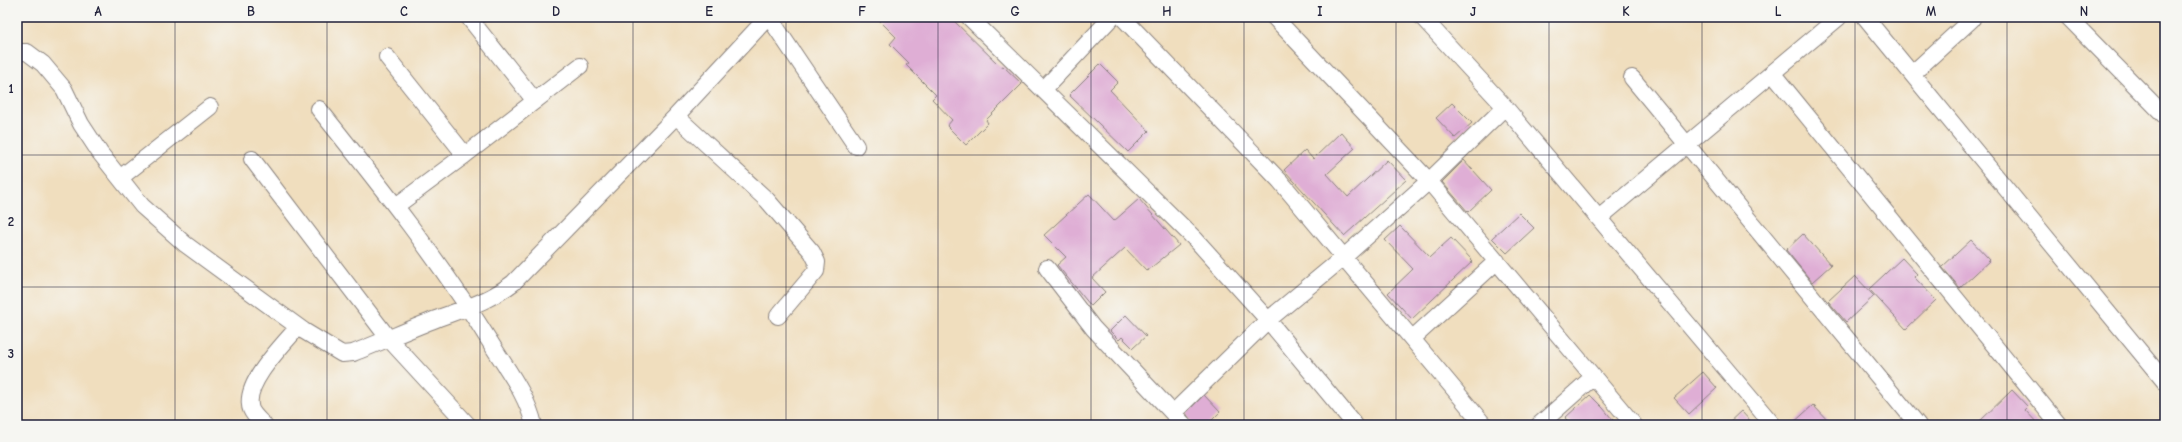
<svg xmlns="http://www.w3.org/2000/svg" width="2182" height="442" viewBox="0 0 2182 442" font-family="'Comic Neue',sans-serif">
  <rect width="100%" height="100%" fill="#f6f6f2"/>
  <filter id="ink" filterUnits="userSpaceOnUse"><feTurbulence type="fractalNoise" baseFrequency=".025" numOctaves="2"/><feDisplacementMap in="SourceGraphic" scale="8" xChannelSelector="R" yChannelSelector="G"/><feConvolveMatrix kernelMatrix="1 2 1 2 8 2 1 2 1" color-interpolation-filters="sRGB"/></filter>
  <filter id="wash" filterUnits="userSpaceOnUse"><feTurbulence type="fractalNoise" baseFrequency=".012" numOctaves="4" result="noise"/><feDisplacementMap in="SourceGraphic" scale="16" xChannelSelector="R" yChannelSelector="G"/><feGaussianBlur stdDeviation="0.9" result="paint"/><feColorMatrix in="noise" values="0 0 0 0 0 0 0 0 0 0 0 0 0 0 0 0 0 1.4 0 .05"/><feComposite in="paint" operator="in"/></filter>
  <g filter="url(#wash)">
    <rect width="100%" height="100%" fill="#f0debe"/>
    <g id="blocks">
      <path fill="#dfaed5" d="M876,17H950L1001,67L1003,66L1022,84L986,120L988,123L966,145L947,126L952,120L932,99L936,95L906,65L909,63L890,44L896,37Z
        M1100,64L1118,82L1110,90L1149,131L1128,152L1069,95Z
        M1452,103L1472,123L1455,138L1436,118Z
        M1341,132L1355,148L1327,174L1348,197L1387,160L1406,180L1344,236L1284,170L1305,150L1313,159Z
        M1464,160L1491,190L1468,212L1442,182Z
        M1089,194L1114,221L1139,199L1179,245L1147,271L1125,248L1092,278L1105,292L1091,306L1057,265L1066,257L1044,235Z
        M1519,213L1534,228L1507,253L1492,238Z
        M1400,226L1430,257L1451,238L1473,261L1412,319L1388,293L1413,269L1385,240Z
        M1803,234L1831,265L1812,282L1786,250Z
        M1971,240L1990,260L1960,288L1942,267Z
        M1902,258L1917,274L1914,277L1936,300L1906,329L1869,289Z
        M1855,276L1874,296L1846,322L1828,301Z
        M1126,315L1146,336L1133,348L1122,337L1119,340L1110,331Z
        M1703,372L1717,388L1689,414L1674,398Z
        M2012,390L2028,407L2025,410L2039,425H1976Z
        M1204,395L1220,412L1207,425H1193L1186,413Z
        M1590,395L1603,408L1617,425H1572L1565,418Z
        M1813,405L1832,425H1791Z
        M1741,411L1754,425H1726Z"/>
    </g>
  </g>
  <g filter="url(#ink)">
    <use href="#blocks" fill-opacity="0" stroke="#89807c" stroke-width="1"/>
    <g fill="none" stroke-linecap="round" stroke-linejoin="round">
      <g stroke="#89807c" stroke-width="18">
        <path id="minor" d="M769,17L856,146
          M969,17L1196,240L1268,320L1355,425
          M1122,17L1280,181L1484,425
          M1274,17L1429,181L1634,425
          M1422,17L1505,107L1773,425
          M1865,17L2165,382
          M2068,17L2165,116
          M470,19L535,101
          M17,52H27L43,64L64,89L81,124L100,153L142,206L185,244L304,331L342,354L353,353C381,342 408,330 436,319C465,308 488,302 513,283L676,116L768,17
          M387,57L465,155
          M1773,74L2059,425
          M1912,74L1972,19
          M1632,78L1918,425
          M1044,89L1112,17
          M319,109C380,185 441,262 492,345C508,371 527,395 534,425
          M676,116L767,200L812,252L817,262L816,271L778,316
          M252,159L389,339L468,425
          M120,178L210,107
          M396,206L465,155L580,66
          M1599,218L1839,17
          M1047,268L1093,328L1184,425
          M1412,339L1497,261
          M1173,413L1268,320L1344,257L1429,181L1505,107
          M264,425C259,420 250,412 250,405C246,381 283,345 298,327
          M1539,425L1593,377"/>
      </g>
      <use href="#minor" stroke="#fff" stroke-width="16"/>
    </g>
  </g>
  <path fill="none" stroke="#22223b" stroke-width="1" stroke-opacity="0.55" d="M175,17V425M327,17V425M480,17V425M633,17V425M786,17V425M938,17V425M1091,17V425M1244,17V425M1396,17V425M1549,17V425M1702,17V425M1855,17V425M2007,17V425M17,155H2165M17,287H2165"/>
  <rect width="2182" height="442" fill="none" stroke="#f6f6f2" stroke-width="44"/>
  <rect x="22" y="22" width="2138" height="398" fill="none" stroke="#22223b" stroke-width="1.5"/>
  <g font-size="13" text-anchor="middle" font-weight="bold" fill="#22223b">
    <text x="98" y="16">A</text>
    <text x="251" y="16">B</text>
    <text x="404" y="16">C</text>
    <text x="556" y="16">D</text>
    <text x="709" y="16">E</text>
    <text x="862" y="16">F</text>
    <text x="1015" y="16">G</text>
    <text x="1167" y="16">H</text>
    <text x="1320" y="16">I</text>
    <text x="1473" y="16">J</text>
    <text x="1626" y="16">K</text>
    <text x="1778" y="16">L</text>
    <text x="1931" y="16">M</text>
    <text x="2084" y="16">N</text>
    <text x="11" y="93">1</text>
    <text x="11" y="226">2</text>
    <text x="11" y="358">3</text>
  </g>
</svg>
